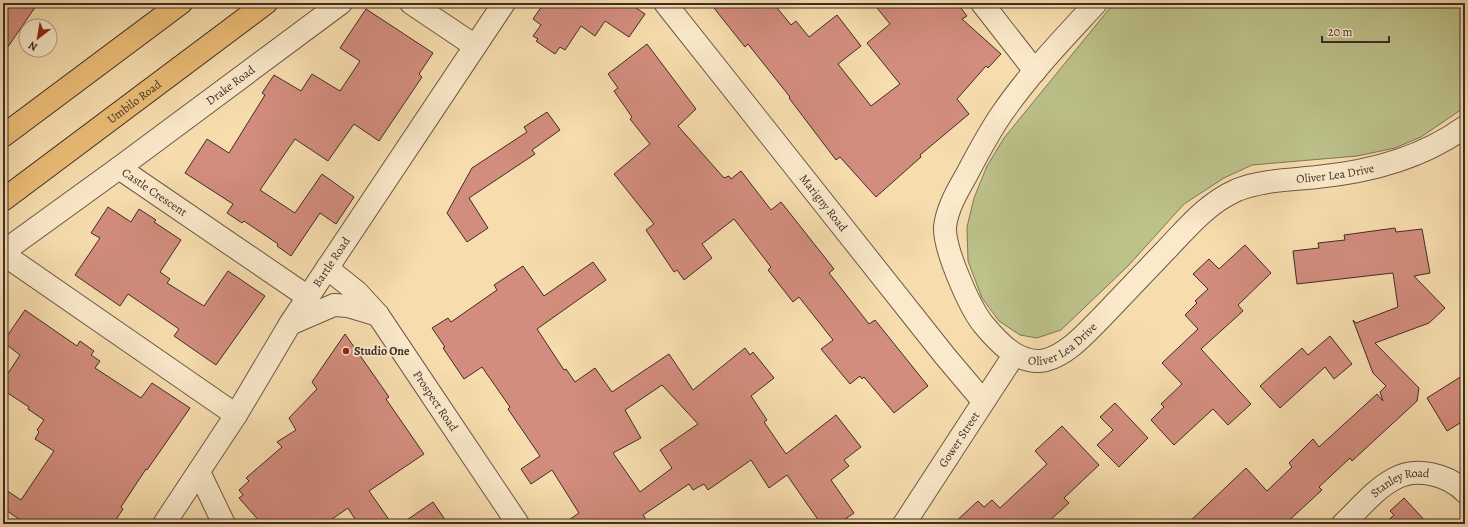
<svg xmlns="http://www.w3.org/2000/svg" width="1468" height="527" viewBox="0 0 1468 527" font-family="Alegreya,serif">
  <rect width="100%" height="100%" fill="#f7ddae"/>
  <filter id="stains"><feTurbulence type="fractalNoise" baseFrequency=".005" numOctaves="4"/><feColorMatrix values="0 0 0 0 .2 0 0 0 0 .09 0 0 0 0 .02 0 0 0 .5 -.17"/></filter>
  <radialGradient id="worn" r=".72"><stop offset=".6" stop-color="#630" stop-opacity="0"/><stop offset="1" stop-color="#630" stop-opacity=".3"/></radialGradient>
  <path fill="#bdc18a" stroke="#7e7758" d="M1114,3H1465V107L1421,137L1395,148L1357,156L1252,165L1224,178L1184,204L1128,266L1061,330L1037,338L1020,335L999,321L982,298L968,261L967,227L974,198L987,166L1004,138Z"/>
  <path fill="#d38d7e" stroke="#3e2d26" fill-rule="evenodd" d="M3,3H38L3,54Z
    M544,3H629L645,14L629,37L605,21L595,36L581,26L565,50L560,47L555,54L536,41L538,39L533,36L541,25L533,19Z
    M710,3H773L791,25L796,21L809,37L837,15L861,46L838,64L871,106L900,84L867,43L890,24L873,3H957L967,16L962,19L1001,54L988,68L986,66L957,99L969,114L920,155L921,157L876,197L840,157L836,160L789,98L790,97L748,44L745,47Z
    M366,9L433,53L419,74L422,77L379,141L354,124L328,161L295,139L260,190L295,213L322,174L354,197L336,224L320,213L291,256L277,246L278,244L244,221L242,223L227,213L233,204L185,173L207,139L229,153L265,95L262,93L274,75L301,91L312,74L340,91L360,61L340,48Z
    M647,44L696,109L678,126L724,178L729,176L731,179L741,171L771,210L781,202L834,269L829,273L869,324L875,320L928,386L894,413L864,377L862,379L860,376L850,384L821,349L833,340L799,297L793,302L768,270L771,267L734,219L702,244L712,258L684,280L677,270L674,272L646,230L654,224L614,174L650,144L630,119L632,117L614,91L618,88L608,74Z
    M547,112L560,130L532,150L535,154L469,198L488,228L467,242L447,213L472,168L527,132L524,127Z
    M108,207L131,222L139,209L156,220L154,222L181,240L160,272L170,279L167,283L204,306L228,271L265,296L216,365L174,336L179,329L128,294L120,306L75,275L100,238L91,233Z
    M1395,228L1396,232L1422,229L1430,273L1414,276L1445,308L1429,323L1375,343L1419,388L1417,401L1352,461L1350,458L1319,487L1322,490L1285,524H1187L1246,468L1267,491L1292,467L1289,463L1313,439L1319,447L1377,394L1383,401L1380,392L1386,386L1373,373L1353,320L1356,323L1398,307L1393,273L1297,284L1293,251L1319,248L1318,243L1345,240L1344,235Z
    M1245,245L1271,273L1238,305L1243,311L1201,349L1251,404L1228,425L1213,409L1174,445L1151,420L1164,407L1161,404L1182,384L1162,363L1198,329L1185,315L1197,303L1195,301L1208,289L1193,274L1209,259L1219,269Z
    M593,262L606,280L537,329L564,370L566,369L575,382L595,368L612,392L669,354L693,390L745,348L750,355L753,352L774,378L751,396L767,420L764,422L786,454L836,415L861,447L844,460L849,466L831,480L854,513L838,524H821L787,475L769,488L751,460L708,490L704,484L693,490L689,484L643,515L649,524H563L579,513L552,470L531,484L521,469L540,456L508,409L510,407L482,367L464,379L443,348L445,347L432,328L448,318L451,322L497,290L494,285L523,266L544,296ZM662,385L698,424L660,450L672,468L640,492L613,453L641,438L625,410Z
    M25,310L77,346L80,341L94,351L91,355L100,361L95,368L141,398L152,383L190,408L147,470L146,469L121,507L123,509L113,524H26L3,508V488L21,500L54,451L35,439L39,432L37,430L44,420L28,409L29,407L3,390V381L20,355L3,342Z
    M345,334L389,397L386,399L424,454L369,491L392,524H358L348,508L325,524H262L239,498L243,495L239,490L249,481L246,478L282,447L277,442L296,430L289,418L317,389L312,382Z
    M1330,336L1352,364L1334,379L1325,367L1280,408L1260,386L1302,348L1308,355Z
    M1465,374V420L1447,431L1427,398Z
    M1115,403L1148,438L1119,467L1097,445L1113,430L1100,417Z
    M1062,426L1099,465L1064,498L1069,503L1046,524H953L978,501L984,507L992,500L1000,508L1047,464L1035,451Z
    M1404,498L1428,524H1384L1394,515L1390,511Z
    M433,502L448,524H401Z"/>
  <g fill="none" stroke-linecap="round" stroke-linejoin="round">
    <g stroke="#6c5948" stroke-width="24">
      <g id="minor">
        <path d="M411,3L475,46"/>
        <path id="s1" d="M665,3L945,356L983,401"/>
        <path d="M982,3L1035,71"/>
        <path id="s2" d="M1096,3C1064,38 1030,73 1003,112C989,132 978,153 967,174C958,190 947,208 945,227C944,249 969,306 983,324C998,342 1019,366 1046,360C1068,354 1086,333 1102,317C1123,295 1144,273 1165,251C1188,227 1206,204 1237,190C1261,180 1292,180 1317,177C1370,172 1422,158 1465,127"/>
        <path id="s3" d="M119,168L308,297"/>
        <path id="s4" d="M3,252L119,168L341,3"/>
        <path d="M3,254L236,415"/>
        <path id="s5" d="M327,268L357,292L378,315L518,524"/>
        <path d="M290,324L334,305L348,306L378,315"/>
        <path d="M199,472L224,524"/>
        <path id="s6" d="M164,524L236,415L290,324L504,3"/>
        <path id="s7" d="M904,524L1014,355"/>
        <path id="s8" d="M1343,524C1359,509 1375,489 1394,479C1416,466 1449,475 1465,492"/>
      </g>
    </g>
    <g stroke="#3e2d26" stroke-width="24">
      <g id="major">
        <path d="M3,136L181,3"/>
        <path id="s9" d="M3,200L266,3"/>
      </g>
    </g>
    <use href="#minor" stroke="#fae9ca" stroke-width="22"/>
    <use href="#major" stroke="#ecbe77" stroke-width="22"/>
  </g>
  <circle fill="#8f2418" stroke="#fae9ca" stroke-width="1.5" cx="346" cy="351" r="4"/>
  <g text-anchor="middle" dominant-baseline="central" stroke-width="4" stroke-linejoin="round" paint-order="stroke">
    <g font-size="12" fill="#3e2d26" stroke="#fae9ca">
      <text stroke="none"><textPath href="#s4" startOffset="282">Drake Road</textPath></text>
      <text stroke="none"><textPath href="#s9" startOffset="164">Umbilo Road</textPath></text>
      <text stroke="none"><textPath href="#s2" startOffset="812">Oliver Lea Drive</textPath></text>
      <text stroke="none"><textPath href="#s3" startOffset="43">Castle Crescent</textPath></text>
      <text stroke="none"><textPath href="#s1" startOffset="255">Marigny Road</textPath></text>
      <text stroke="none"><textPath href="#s6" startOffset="311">Bartle Road</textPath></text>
      <text stroke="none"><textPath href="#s2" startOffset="476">Oliver Lea Drive</textPath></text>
      <text stroke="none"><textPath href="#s5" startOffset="173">Prospect Road</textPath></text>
      <text stroke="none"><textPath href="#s7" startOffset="101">Gower Street</textPath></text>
      <text stroke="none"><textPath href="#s8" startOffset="73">Stanley Road</textPath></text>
    </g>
    <g font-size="12" font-weight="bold" fill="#3e2d26" stroke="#fae9ca" text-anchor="start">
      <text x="354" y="351">Studio One</text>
    </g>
  </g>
  <rect width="1468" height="527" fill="none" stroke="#f7ddae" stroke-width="16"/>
  <rect x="4" y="4" width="1460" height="519" fill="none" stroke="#3e2d26" stroke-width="2"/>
  <rect x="8" y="8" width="1452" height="511" fill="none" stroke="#3e2d26"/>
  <g transform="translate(38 38) rotate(211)"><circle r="19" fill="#fae9ca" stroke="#af9e88"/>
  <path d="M0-3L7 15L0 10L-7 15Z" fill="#8f2418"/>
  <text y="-6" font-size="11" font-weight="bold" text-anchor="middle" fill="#3e2d26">N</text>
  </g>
  <path d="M1322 36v6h67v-6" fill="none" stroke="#3e2d26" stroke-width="2"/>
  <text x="1328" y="36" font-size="12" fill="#3e2d26" stroke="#fae9ca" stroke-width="3" paint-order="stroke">20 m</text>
  <rect width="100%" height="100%" filter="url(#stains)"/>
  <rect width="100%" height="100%" fill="url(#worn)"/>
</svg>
